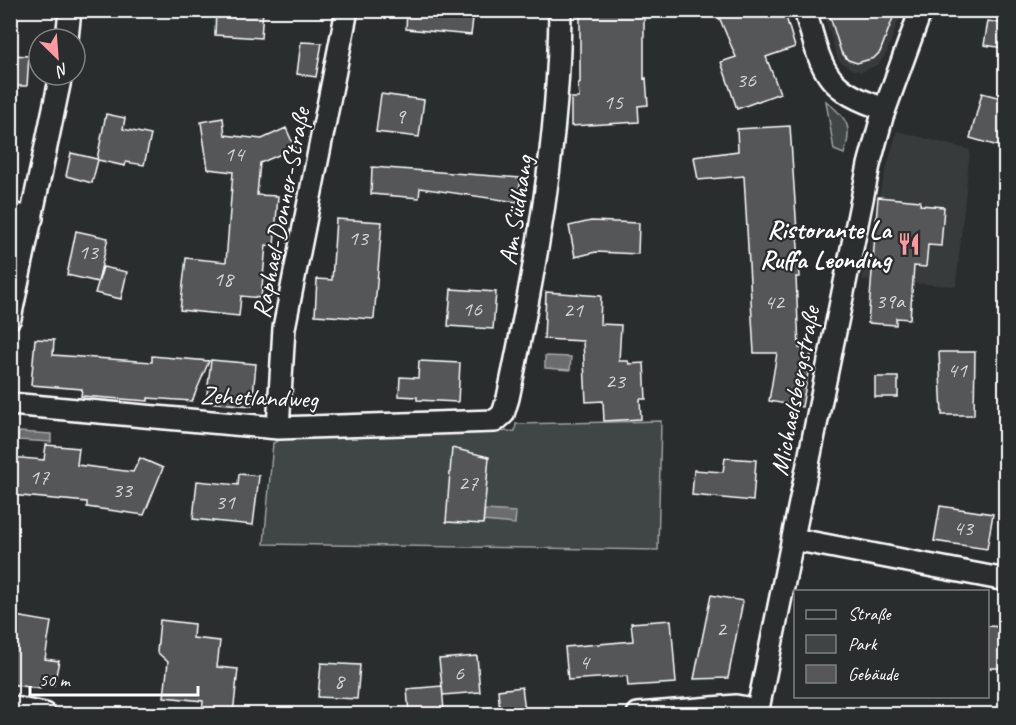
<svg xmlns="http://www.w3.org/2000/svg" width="1016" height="725" viewBox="0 0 1016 725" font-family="Caveat,sans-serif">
  <rect width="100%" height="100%" fill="#2a2d2e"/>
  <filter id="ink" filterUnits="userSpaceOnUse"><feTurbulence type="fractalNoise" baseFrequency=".0167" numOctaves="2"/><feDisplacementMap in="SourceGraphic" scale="12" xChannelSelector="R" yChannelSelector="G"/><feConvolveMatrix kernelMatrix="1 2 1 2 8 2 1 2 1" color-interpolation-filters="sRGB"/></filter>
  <g filter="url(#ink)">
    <path fill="#373a3b" d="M823,11H902L887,52L879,64L862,72L853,70L838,60Z
      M897,131L970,150L956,286L862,280L879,195Z"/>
    <path fill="#414445" stroke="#a0a2a2" stroke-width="1.5" d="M826,101C848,119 853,127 844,154L834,150Z
      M661,421L658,550L264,544L273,443L284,438L515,431L516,424Z"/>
    <path fill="#6a6c6d" stroke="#a6a7a7" stroke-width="1.5" d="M545,356L571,357L570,370L545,368Z
      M19,432L51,434V442L18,440Z
      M485,510L516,512L515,524L483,521Z"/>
    <path fill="#555758" stroke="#fff" stroke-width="1.5" d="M216,10H263L261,38L215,35Z
      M407,10H474L471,35L406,29Z
      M644,10V79L646,78L648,105L638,106L639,122L571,126V98H579L578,83H580V12Z
      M716,10H784L795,47L766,57L780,93L737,109L721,62L736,57Z
      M828,10H896L880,52L874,58L857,63L848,60L841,52Z
      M988,21L1005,24V48L984,45Z
      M301,42L322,43L316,77L297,74Z
      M10,55L29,56L27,86H10Z
      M982,93L1005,99V148L970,138Z
      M381,94L424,100L419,137L376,132Z
      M106,114L125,118L123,129L151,135L144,165L126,162L125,166L98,160L92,183L66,176L71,153L97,159Z
      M223,118L225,135L262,139L286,128L295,148L260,163L257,195L278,196L274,246L266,245L261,298L241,296L239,316L180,310L186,258L226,262L233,172L208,169L201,122Z
      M790,126L800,277H796L799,348L812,350L802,407L769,401L777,353H754L744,176L698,180L694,157L738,151L737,129Z
      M372,167L521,178L517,202L420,188L419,198L371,194Z
      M878,197L920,201V205L944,207L941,246L928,245L926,267L914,266L910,319L896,318V325L868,323Z
      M336,219L382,222L374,319L315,315L317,279L332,280Z
      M591,221L639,223L638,254L596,252L575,257L569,226Z
      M76,231L108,238L98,282L67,275Z
      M103,267L127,272L121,299L95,293Z
      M451,289L496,292L493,329L448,326Z
      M546,292L601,296L600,324L621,325L619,361H628L629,364L644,363L646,399H640L641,419L604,421L603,401L586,402L583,341L544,339Z
      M35,339L54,340L53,355L152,362V356L209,361L192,401L148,398V401L81,396L82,389L31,385Z
      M939,352H975L974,415H942Z
      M211,360L256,364L252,406L206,402Z
      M419,361L460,363L458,402L417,400V397L399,396L400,377L418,378Z
      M875,377H898V397H875Z
      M46,445L79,448L77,465L133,472L140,458L163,468L144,515L87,507V502L10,495V457L44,460Z
      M452,448L489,457L483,524L446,522Z
      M725,458L756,460L753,501L692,495L694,470L723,472Z
      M239,474L259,476L253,525L193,519L197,481L238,485Z
      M940,506L993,514L987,549L934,541Z
      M711,595L743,601L728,678L694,679Z
      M10,615L51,622L45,659L59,661L54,685L41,683L40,689L10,684Z
      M160,620L194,624L193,638L220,641L217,667L238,669L233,714H202L203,701L164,697L168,662L157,652Z
      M671,620L676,683L628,686L627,676L568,680L565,647L633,641L631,623Z
      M987,626L1005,627V668H987Z
      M477,656L480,692L443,695L439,659Z
      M321,663L360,665L357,699L318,697Z
      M442,686L444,711L409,714L407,689Z
      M522,687L525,710L500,712L498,690Z"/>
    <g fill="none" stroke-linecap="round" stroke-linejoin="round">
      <g stroke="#fff" stroke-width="26">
        <path id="minor" d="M805,10C822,69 822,89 885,109
          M67,39L70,10
          M10,214L32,218
          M10,318L61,75
          M10,404L278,428L495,421L503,414L508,398C535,270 559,143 560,10
          M278,428L284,328L347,10
          M793,539L1006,580
          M10,707L45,714
          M638,714L736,706L758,710
          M757,714L869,165L882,117L921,10"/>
      </g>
      <use href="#minor" stroke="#2a2d2e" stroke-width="21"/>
    </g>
  </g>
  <defs>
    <g id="restaurant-bare" transform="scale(1.8)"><path d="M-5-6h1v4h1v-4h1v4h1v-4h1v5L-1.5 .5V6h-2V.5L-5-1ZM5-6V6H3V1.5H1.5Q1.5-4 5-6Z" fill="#ff9aa2" stroke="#2a2d2e" stroke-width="2.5" paint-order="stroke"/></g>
  </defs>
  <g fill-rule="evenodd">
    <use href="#restaurant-bare" x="909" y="244"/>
  </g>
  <g text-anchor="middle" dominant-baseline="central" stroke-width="4.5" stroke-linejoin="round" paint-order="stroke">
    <g font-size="22" fill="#d4d5d5">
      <text x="746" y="80">36</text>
      <text x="613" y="102">15</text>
      <text x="400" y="116">9</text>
      <text x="234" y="154">14</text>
      <text x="358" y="238">13</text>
      <text x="88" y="252">13</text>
      <text x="223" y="279">18</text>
      <text x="890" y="301">39a</text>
      <text x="774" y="302">42</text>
      <text x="472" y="309">16</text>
      <text x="573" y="310">21</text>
      <text x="957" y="370">41</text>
      <text x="615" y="381">23</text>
      <text x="39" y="477">17</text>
      <text x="468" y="483">27</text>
      <text x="122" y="490">33</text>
      <text x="225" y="502">31</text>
      <text x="963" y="528">43</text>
      <text x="721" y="629">2</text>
      <text x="584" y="662">4</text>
      <text x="459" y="673">6</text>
      <text x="339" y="681">8</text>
    </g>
    <g font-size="26" fill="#fff" stroke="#2a2d2e">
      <text transform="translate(516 210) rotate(-81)">Am Südhang</text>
      <text transform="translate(281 213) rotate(-79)">Raphael-Donner-Straße</text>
      <text transform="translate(795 391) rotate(-79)">Michaelsbergstraße</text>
      <text transform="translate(259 397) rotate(2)">Zehetlandweg</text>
    </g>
    <g font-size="26" font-weight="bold" fill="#fff" stroke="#2a2d2e" text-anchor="end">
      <text x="891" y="229">Ristorante La<tspan x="891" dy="30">Ruffa Leonding</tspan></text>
    </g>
  </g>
  <rect width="1016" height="725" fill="none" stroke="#2a2d2e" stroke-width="36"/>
  <rect x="18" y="18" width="980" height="689" fill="none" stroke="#fff" stroke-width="2" filter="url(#ink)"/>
  <rect x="794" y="590" width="195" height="108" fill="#2a2d2e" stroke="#7f8182" stroke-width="1.5"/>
  <rect x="806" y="610" width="30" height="9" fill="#2a2d2e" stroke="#7f8182" stroke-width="1.5"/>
  <text x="848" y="620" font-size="18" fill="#ffffff">Straße</text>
  <rect x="806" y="635" width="30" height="18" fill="#414445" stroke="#7f8182" stroke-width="1.5"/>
  <text x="848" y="650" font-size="18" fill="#ffffff">Park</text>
  <rect x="806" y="665" width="30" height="18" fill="#555758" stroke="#7f8182" stroke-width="1.5"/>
  <text x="848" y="680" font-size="18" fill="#ffffff">Gebäude</text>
  <g transform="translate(57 57) rotate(155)"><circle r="28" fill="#2a2d2e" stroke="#7f8182" stroke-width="1.5"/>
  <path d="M0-4.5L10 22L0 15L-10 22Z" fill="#ff9aa2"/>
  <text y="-9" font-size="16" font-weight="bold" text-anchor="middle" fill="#ffffff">N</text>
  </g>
  <path d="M30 686v9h168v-9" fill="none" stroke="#ffffff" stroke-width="3"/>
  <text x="39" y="686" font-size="18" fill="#ffffff" stroke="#2a2d2e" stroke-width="4.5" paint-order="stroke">50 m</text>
</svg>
